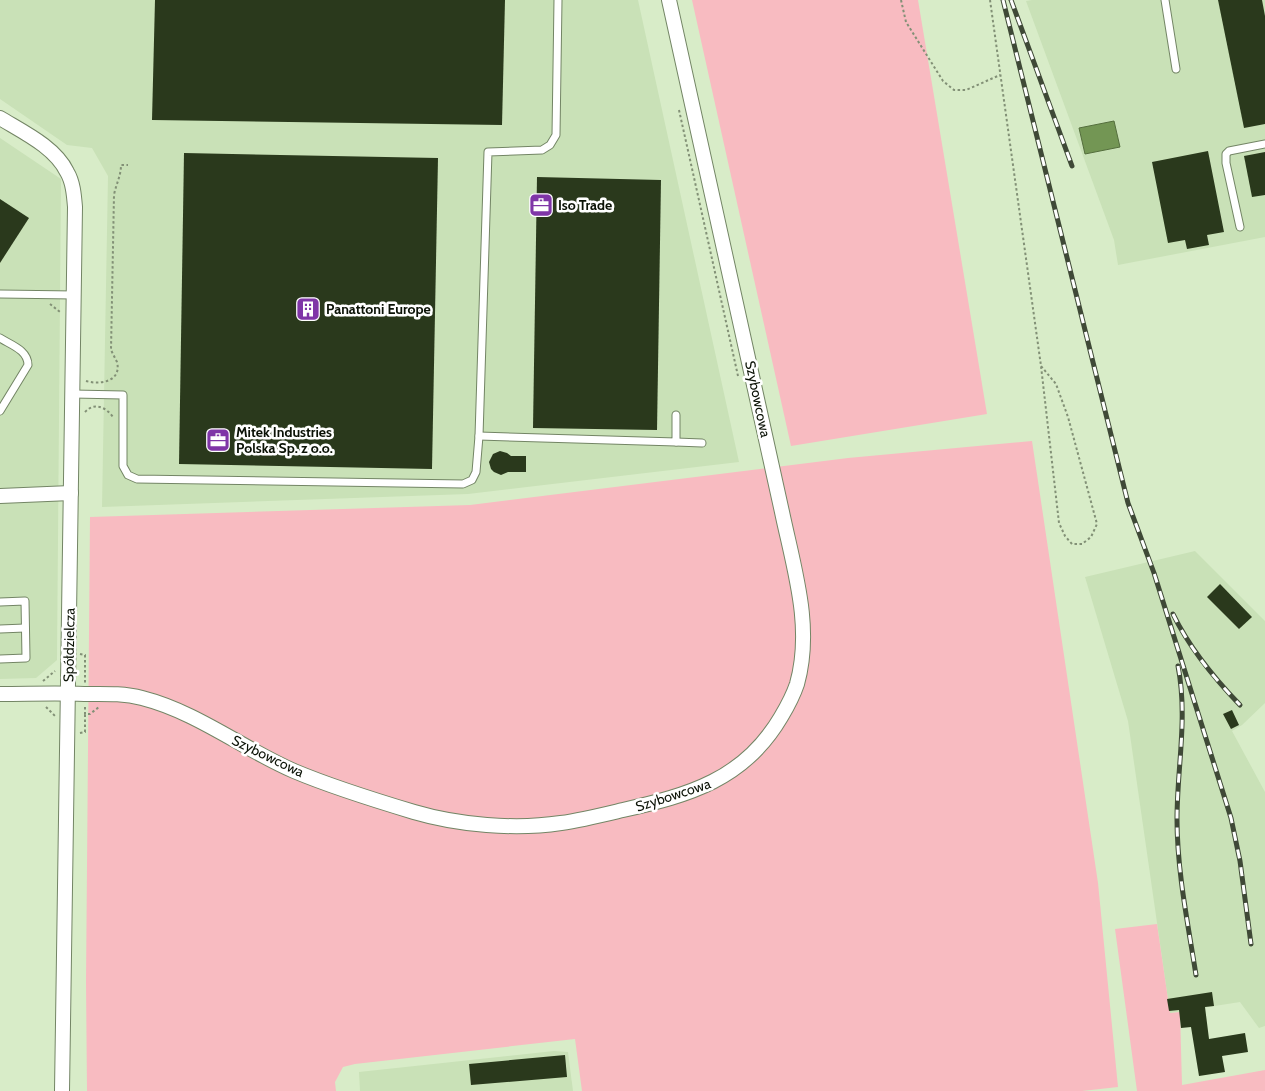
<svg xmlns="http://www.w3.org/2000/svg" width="1265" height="1091" font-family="Cabin,sans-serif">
	<rect width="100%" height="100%" fill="#d8ecc8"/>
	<g fill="#c9e1b7">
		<polygon points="0,0 638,0 739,462 468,494 102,507 108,176 92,148 67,145 0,99"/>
		<polygon points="1032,0 1265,0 1265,237 1118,265 1114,240 1026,1"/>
		<polygon points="0,138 61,179 57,660 36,678 0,679"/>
		<polygon points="1195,551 1265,621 1265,703 1242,725 1232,731 1265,792 1265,1026 1259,1028 1240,1002 1170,1013 1128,721 1085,577"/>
		<polygon points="554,1051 568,1052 573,1091 360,1091 359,1072"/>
	</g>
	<g fill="#f8bbc1">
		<polygon points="692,0 918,0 987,414 791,446"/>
		<polygon points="1032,441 1098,883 1118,1087 1082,1091 582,1091 575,1039 355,1064 343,1067 335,1082 336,1091 87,1091 86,982 90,517 470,505 848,458"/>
		<polygon points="1157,924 1170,1013 1180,1012 1182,1085 1265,1070 1265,1091 1137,1091 1115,929"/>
	</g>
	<polygon fill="#739654" stroke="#546e3d" points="1114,121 1120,147 1085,154 1079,128"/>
	<g fill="#2a391c">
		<polygon points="155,0 505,0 502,125 152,120"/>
		<polygon points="1218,0 1262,0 1265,16 1265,124 1244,128"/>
		<polygon points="1208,151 1224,232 1207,235 1209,245 1187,249 1185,240 1168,243 1152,162"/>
		<polygon points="1265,152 1265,195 1252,197 1244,156"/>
		<polygon points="184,153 438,158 432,469 179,464"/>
		<polygon points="537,177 661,180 657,430 533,428"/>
		<polygon points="0,199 29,218 0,263"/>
		<polygon points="500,451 507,453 511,456 526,456 526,472 508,472 501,475 494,472 491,469 489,462 493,454"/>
		<polygon points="1220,584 1252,617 1239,629 1207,597"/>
		<polygon points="1232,710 1239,725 1231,729 1223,714"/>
		<polygon points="1212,992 1214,1006 1205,1007 1209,1039 1245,1033 1248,1052 1222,1056 1225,1072 1199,1076 1191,1027 1181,1028 1179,1010 1169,1011 1167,999"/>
		<polygon points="565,1055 567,1077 471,1085 469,1064"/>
	</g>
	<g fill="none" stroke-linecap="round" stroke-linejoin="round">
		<g stroke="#738565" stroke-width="9">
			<g id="lane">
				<polyline points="1165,0 1176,69"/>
				<polyline points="1240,227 1226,163 1226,154 1229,151 1265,144"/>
				<polyline points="0,294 74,295"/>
				<path d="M 0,338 C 11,345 28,350 28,365 L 0,411"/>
				<polyline points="73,394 123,395 123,466 128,475 137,479 463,484 472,480 476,472 479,436 488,152 542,150 550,145 556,135 558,0"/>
				<polyline points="479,436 676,442 676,415"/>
				<polyline points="676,442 702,443"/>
				<polyline points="0,602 25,601 26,658 0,659"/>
				<polyline points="0,629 25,628"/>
			</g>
		</g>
		<g stroke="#738565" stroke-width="16">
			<g id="street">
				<path d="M 0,118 C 23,132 55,147 67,172 C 73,182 74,195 75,207 L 62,1091"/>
				<polyline points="0,496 71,493"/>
				<path d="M 0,694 C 28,694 56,693 84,694 C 104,694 123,693 142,698 C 197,712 243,749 294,771 C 332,787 374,800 414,812 C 458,825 515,830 561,823 C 582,820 602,815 623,810 C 689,795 744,780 781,717 C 787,707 793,696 797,684 C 813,627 794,569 782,512 L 669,0"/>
			</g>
		</g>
		<g stroke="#829076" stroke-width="2" stroke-dasharray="2.5 2.5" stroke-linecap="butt">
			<polyline points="901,0 906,22 943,81 954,90 966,90 1000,75"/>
			<polyline points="990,0 1041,366 1059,523 1065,536 1072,544 1082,544 1091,537 1097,524 1068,417 1056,384 1041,366"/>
			<polyline points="679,110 738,376"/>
			<polyline points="50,304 60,312"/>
			<path d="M 86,381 C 99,385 122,382 117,362 C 115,358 113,354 111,350 L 114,195 C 116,184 121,176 121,165 L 128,165"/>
			<path d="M 85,412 C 94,402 106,407 113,417"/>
			<polyline points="80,654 85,655 85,683"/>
			<polyline points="43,681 55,671"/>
			<polyline points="46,707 55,716"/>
			<polyline points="85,707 85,714 90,714 99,707"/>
			<polyline points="80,733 85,732 85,714"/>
		</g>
		<use href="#lane" stroke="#fff" stroke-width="7"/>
		<use href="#street" stroke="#fff" stroke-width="14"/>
		<g stroke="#3f4937" stroke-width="5">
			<g id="rail">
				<polyline points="1003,0 1128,503 1154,573 1231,818 1240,861 1251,944"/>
				<polyline points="1011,0 1072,166"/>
				<path d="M 1173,614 C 1190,649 1213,677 1240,705"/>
				<path d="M 1178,666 C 1188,717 1177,768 1177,819 C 1177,871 1188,924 1196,975"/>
			</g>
		</g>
		<use href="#rail" stroke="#fff" stroke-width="3" stroke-dasharray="9" stroke-linecap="butt"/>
	</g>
	<defs>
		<g id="office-square" transform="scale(1.25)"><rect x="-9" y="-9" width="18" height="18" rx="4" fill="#7f35a7" stroke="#fff"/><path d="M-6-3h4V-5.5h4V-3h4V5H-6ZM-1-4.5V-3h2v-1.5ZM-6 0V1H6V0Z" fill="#fff"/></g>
		<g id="building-square" transform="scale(1.25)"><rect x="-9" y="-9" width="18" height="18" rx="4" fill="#7f35a7" stroke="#fff"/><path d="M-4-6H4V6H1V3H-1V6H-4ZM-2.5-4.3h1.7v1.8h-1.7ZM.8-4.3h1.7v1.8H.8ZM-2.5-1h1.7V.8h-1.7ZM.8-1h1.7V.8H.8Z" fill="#fff"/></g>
	</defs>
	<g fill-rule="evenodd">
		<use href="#office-square" x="541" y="205"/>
		<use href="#building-square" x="308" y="309"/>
		<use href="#office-square" x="218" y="440"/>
	</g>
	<g text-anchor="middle" stroke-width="5" stroke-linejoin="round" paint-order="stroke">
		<g font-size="14" font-weight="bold" fill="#0b1206" stroke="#fff" text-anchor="start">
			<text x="558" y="210">Iso Trade</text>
			<text x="326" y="314">Panattoni Europe</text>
			<text x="236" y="437">Mitek Industries<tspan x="236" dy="16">Polska Sp. z o.o.</tspan></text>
		</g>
		<g font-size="14" fill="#0b1206" stroke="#fff">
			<text transform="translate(758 399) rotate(78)" y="5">Szybowcowa</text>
			<text transform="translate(69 645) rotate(-89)" y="5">Spółdzielcza</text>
			<text transform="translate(268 756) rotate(26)" y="5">Szybowcowa</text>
			<text transform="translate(673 795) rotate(-18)" y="5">Szybowcowa</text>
		</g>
	</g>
</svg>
